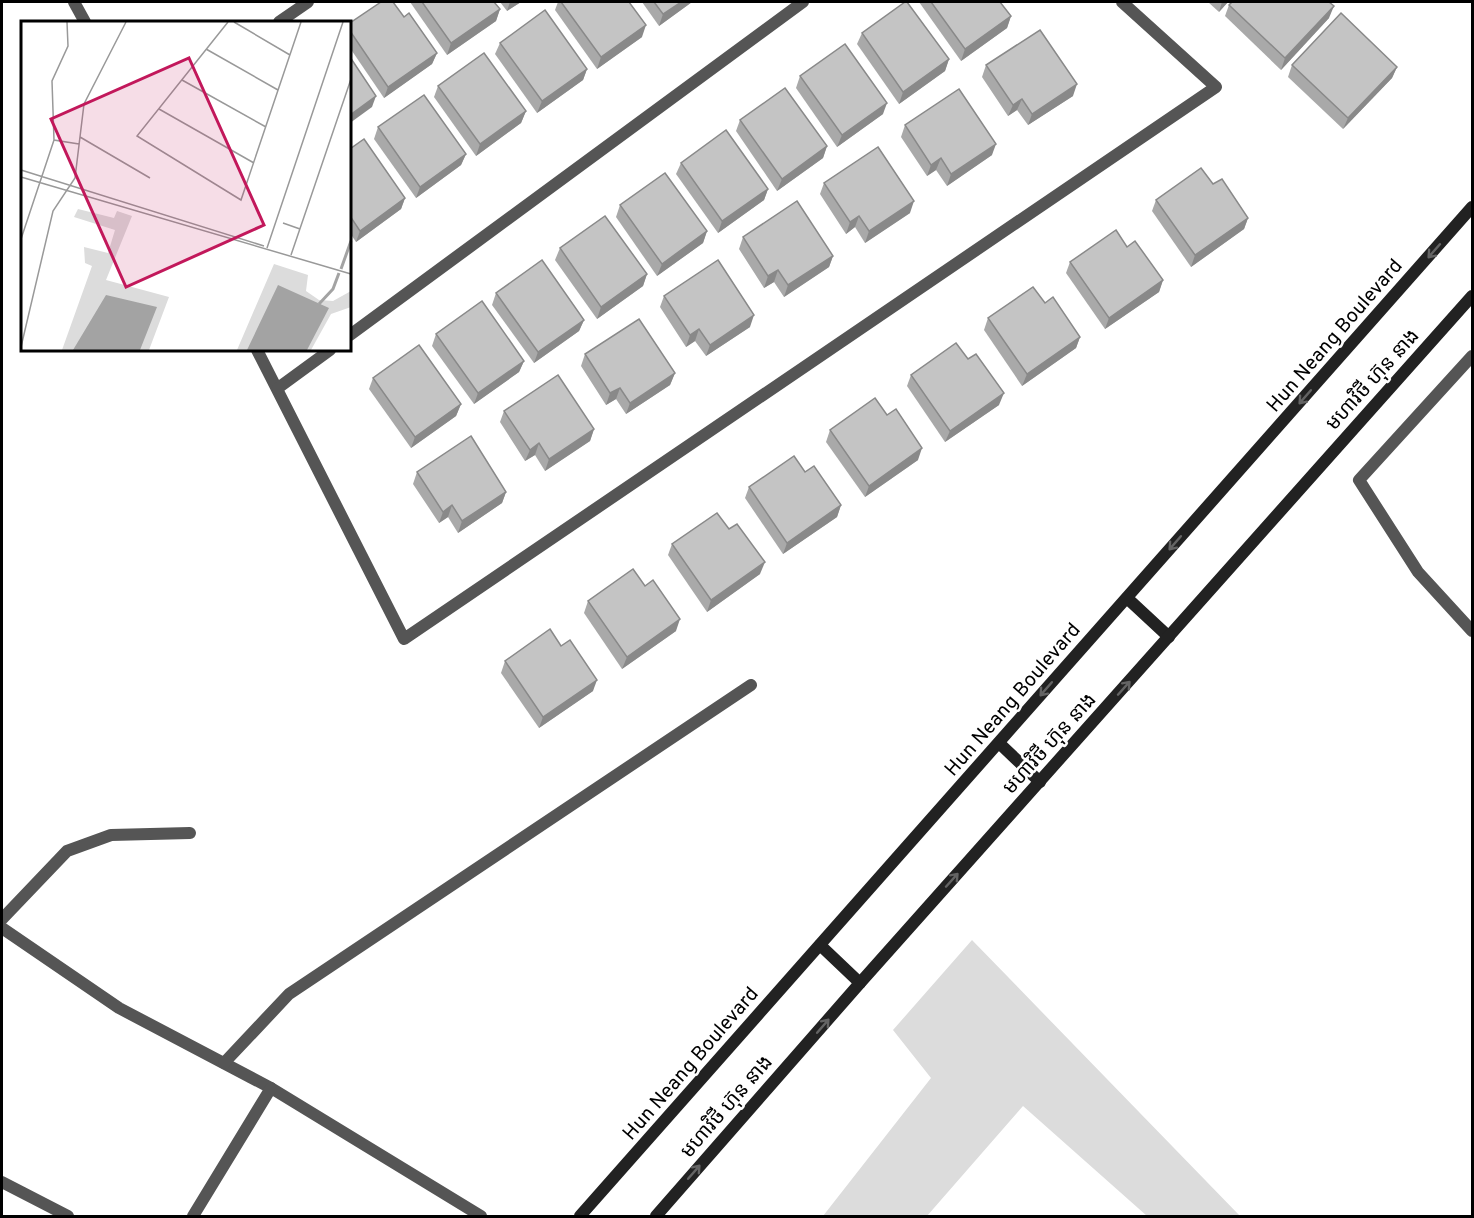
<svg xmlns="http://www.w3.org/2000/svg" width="1474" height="1218" font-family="Overpass,'Noto Sans Khmer',sans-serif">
	<rect width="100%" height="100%" fill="#fff"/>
	<polygon fill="#dcdcdc" points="972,940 1240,1216 1147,1216 1023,1106 927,1216 823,1216 931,1078 893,1030"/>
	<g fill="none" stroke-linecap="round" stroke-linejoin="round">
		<g stroke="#555" stroke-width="12">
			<polyline points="1472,356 1359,480 1418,572 1472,631"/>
			<polyline points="2,919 67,851 111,835 190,833"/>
		</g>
		<g stroke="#555" stroke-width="12">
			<polyline points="74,2 85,22"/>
			<polyline points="279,22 308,2"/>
			<polyline points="350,335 803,2"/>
			<polyline points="257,350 404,639 1216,87 1122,2"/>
			<polyline points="278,388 330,350"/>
			<polyline points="2,928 119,1008 271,1088 481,1216"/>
			<polyline points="224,1063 289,994 751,685"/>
			<polyline points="2,1182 68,1216"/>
			<polyline points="193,1216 271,1088"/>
		</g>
		<g stroke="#222" stroke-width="12">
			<polyline points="1127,598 1169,637"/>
			<polyline points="999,743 1040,782"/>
			<polyline points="820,945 860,983"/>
			<polyline points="580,1216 1472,207"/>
			<polyline points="656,1216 860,983 1472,296"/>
		</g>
	</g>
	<g fill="#a9a9a9">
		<polygon points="410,2 494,2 500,9 496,21 447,55"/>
		<polygon points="500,2 521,2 507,11"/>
		<polygon points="558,2 629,2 642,37 597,69 555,10"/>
		<polygon points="642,2 692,2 659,26"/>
		<polygon points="919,2 1000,2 1011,16 1007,28 961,61"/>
		<polygon points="1208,2 1228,2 1219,12"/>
		<polygon points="1229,5 1329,18 1281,70 1225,16"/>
		<polygon points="350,23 437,53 432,64 384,98 350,48"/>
		<polygon points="862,33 949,59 945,71 899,104 857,44"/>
		<polygon points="500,43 587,69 583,80 537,113 495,54"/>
		<polygon points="986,65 1073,96 1028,125 1017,110 1008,116 982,77"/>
		<polygon points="1292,65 1397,67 1392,78 1343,129 1288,77"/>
		<polygon points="800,76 883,114 837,147 796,88"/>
		<polygon points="438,86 526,111 521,123 476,156 434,97"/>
		<polygon points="740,120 827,146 823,158 777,191 736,131"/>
		<polygon points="905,125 992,155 947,186 936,170 927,176 901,137"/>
		<polygon points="378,127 466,154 461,165 416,198 374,139"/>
		<polygon points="350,149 405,198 401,209 356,242 350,233"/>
		<polygon points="681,163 768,189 764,200 718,233 676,174"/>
		<polygon points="824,183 910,213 865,243 855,227 846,234 820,194"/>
		<polygon points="1213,184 1248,218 1244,229 1191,267 1152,211 1156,200"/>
		<polygon points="620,205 707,231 703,243 657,276 616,217"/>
		<polygon points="743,237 833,256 829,267 784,297 774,282 764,288 739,249"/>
		<polygon points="1127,247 1163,280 1159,292 1105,329 1066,273 1070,262"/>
		<polygon points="560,248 647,274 643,286 597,319 555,260"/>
		<polygon points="496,293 584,320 579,331 534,363 492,305"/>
		<polygon points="664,296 750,327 706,356 695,341 686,347 660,307"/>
		<polygon points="1045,303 1080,337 1076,348 1022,386 984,330 988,318"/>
		<polygon points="436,334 524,361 519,372 474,404 432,346"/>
		<polygon points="585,354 675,373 670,385 626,414 616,399 606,405 581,366"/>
		<polygon points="911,375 999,405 945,442 907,386"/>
		<polygon points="373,378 461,404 456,416 411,448 369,389"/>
		<polygon points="504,411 594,429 590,441 545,471 535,455 525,461 500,422"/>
		<polygon points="887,415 918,460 865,497 826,442 830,430"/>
		<polygon points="417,472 506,492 502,503 458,533 448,517 439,523 413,484"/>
		<polygon points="805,472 841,505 837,517 783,554 745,498 749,487"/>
		<polygon points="672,544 760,574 707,612 668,555"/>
		<polygon points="588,601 676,631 622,669 584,613"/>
		<polygon points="505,661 593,691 539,728 501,673"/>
	</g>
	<g fill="#898989">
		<polygon points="510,2 521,2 507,11"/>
		<polygon points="681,2 692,2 659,26 663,14"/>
		<polygon points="1222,2 1228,2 1219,12"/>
		<polygon points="1334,6 1329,18 1281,70 1285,58"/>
		<polygon points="500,9 496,21 447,55 451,43"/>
		<polygon points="1011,16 1007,28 961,61 965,49"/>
		<polygon points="646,25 642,37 597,69 601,57"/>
		<polygon points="437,53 432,64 384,98 388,87"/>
		<polygon points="949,59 945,71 899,104 903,92"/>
		<polygon points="1397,67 1392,78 1343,129 1348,118"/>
		<polygon points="587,69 583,80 537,113 542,101"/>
		<polygon points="1077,84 1073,96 1028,125 1032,114"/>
		<polygon points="376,96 372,107 350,123 350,115"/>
		<polygon points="1022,99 1017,110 1008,116 1013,105"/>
		<polygon points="887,103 883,114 837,147 842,135"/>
		<polygon points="526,111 521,123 476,156 480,144"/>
		<polygon points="996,144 992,155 947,186 951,174"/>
		<polygon points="827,146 823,158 777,191 782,179"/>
		<polygon points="466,154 461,165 416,198 420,187"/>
		<polygon points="941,158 936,170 927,176 931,165"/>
		<polygon points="768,189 764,200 718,233 722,221"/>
		<polygon points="405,198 401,209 356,242 360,231"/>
		<polygon points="914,201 910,213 865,243 869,231"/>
		<polygon points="859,216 855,227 846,234 850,222"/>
		<polygon points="1248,218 1244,229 1191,267 1195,255"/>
		<polygon points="707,231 703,243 657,276 662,264"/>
		<polygon points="833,256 829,267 784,297 788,285"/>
		<polygon points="778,270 774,282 764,288 768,276"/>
		<polygon points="647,274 643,286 597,319 601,307"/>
		<polygon points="1163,280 1159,292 1105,329 1109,318"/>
		<polygon points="754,315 750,327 706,356 710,345"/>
		<polygon points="584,320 579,331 534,363 538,352"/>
		<polygon points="699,329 695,341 686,347 690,335"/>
		<polygon points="1080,337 1076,348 1022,386 1027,374"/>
		<polygon points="524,361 519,372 474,404 478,393"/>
		<polygon points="675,373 670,385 626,414 630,403"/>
		<polygon points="620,388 616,399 606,405 610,393"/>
		<polygon points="1004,393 999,405 945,442 950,431"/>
		<polygon points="461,404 456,416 411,448 415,437"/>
		<polygon points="594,429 590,441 545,471 549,459"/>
		<polygon points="539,443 535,455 525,461 530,450"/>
		<polygon points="922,448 918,460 865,497 869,486"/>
		<polygon points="506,492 502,503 458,533 462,521"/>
		<polygon points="452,505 448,517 439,523 443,512"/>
		<polygon points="841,505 837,517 783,554 787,543"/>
		<polygon points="765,562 760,574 707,612 711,600"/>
		<polygon points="680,619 676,631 622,669 627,657"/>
		<polygon points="597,680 593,691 539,728 543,717"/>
	</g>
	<g fill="#c4c4c4" stroke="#898989" stroke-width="1.5">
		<polygon points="381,2 393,2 404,17 409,13 437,53 388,87 350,31 350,23"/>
		<polygon points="422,2 494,2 500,9 451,43"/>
		<polygon points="561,2 629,2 646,25 601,57"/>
		<polygon points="654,2 681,2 663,14"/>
		<polygon points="905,2 907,2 949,59 903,92 862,33"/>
		<polygon points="931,2 1000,2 1011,16 965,49"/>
		<polygon points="1232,2 1329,2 1334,6 1285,58 1229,5"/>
		<polygon points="545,10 587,69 542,101 500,43"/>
		<polygon points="1341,13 1397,67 1348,118 1292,65"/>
		<polygon points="1040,30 1077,84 1032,114 1022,99 1013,105 986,65"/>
		<polygon points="845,44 887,103 842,135 800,76"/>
		<polygon points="484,53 526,111 480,144 438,86"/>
		<polygon points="350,57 376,96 350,115"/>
		<polygon points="785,88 827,146 782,179 740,120"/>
		<polygon points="959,89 996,144 951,174 941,158 931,165 905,125"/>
		<polygon points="424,95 466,154 420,187 378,127"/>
		<polygon points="726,130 768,189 722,221 681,163"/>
		<polygon points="364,139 405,198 360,231 350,216 350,149"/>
		<polygon points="878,147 914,201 869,231 859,216 850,222 824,183"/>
		<polygon points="1201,168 1213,184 1222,179 1248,218 1195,255 1156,200"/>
		<polygon points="665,173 707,231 662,264 620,205"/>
		<polygon points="797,201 833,256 788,285 778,270 768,276 743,237"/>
		<polygon points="605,216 647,274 601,307 560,248"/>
		<polygon points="1116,230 1127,247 1135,241 1163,280 1109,318 1070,262"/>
		<polygon points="542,260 584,320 538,352 496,293"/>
		<polygon points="718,260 754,315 710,345 699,329 690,335 664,296"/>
		<polygon points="1033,287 1045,303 1053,297 1080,337 1027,374 988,318"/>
		<polygon points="482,301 524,361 478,393 436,334"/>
		<polygon points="639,319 675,373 630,403 620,388 610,393 585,354"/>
		<polygon points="956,343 968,359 976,354 1004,393 950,431 911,375"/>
		<polygon points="419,345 461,404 415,437 373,378"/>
		<polygon points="558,375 594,429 549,459 539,443 530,450 504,411"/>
		<polygon points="875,398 887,415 896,409 922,448 869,486 830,430"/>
		<polygon points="471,436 506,492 462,521 452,505 443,512 417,472"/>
		<polygon points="794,456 805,472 814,466 841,505 787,543 749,487"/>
		<polygon points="717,513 729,529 737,524 765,562 711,600 672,544"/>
		<polygon points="633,569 645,586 653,580 680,619 627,657 588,601"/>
		<polygon points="550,629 561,646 570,640 597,680 543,717 505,661"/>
	</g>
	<defs><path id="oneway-shaft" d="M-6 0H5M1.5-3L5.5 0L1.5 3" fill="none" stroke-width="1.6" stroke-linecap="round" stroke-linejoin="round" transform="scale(1.5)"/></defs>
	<g stroke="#646464">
		<use href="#oneway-shaft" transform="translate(1434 251) rotate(131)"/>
		<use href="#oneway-shaft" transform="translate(1305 397) rotate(131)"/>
		<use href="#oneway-shaft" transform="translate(1175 543) rotate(131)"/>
		<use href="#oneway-shaft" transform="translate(1124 688) rotate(-48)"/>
		<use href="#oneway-shaft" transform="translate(1046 689) rotate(131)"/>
		<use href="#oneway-shaft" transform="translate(952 880) rotate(-48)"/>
		<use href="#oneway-shaft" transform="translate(823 1026) rotate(-49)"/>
		<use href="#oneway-shaft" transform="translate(694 1172) rotate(-49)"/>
	</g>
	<g text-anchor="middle" stroke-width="5" stroke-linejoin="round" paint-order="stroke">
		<g font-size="20" fill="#000" stroke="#fff">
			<text transform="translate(1334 335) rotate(-49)" y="7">Hun Neang Boulevard</text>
			<text transform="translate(1372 379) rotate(-48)" y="7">មហាវិថី ហ៊ុន នាង</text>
			<text transform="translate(1012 699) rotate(-49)" y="7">Hun Neang Boulevard</text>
			<text transform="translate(1049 743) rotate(-48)" y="7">មហាវិថី ហ៊ុន នាង</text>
			<text transform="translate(690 1063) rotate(-49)" y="7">Hun Neang Boulevard</text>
			<text transform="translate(726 1106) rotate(-49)" y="7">មហាវិថី ហ៊ុន នាង</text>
		</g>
	</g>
	<g transform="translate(21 21)">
		<rect width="330" height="330" fill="#fff"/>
		<path d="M 57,188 L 93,197 L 96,190 L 111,195 L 85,259 L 148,276 L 128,329 L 41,329 L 71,245 L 64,242 L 63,226 L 87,232 L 94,209 L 53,196 ZM 253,243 L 287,254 L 285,270 L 298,279 L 312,280 L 330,270 L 330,286 L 310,293 L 290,329 L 216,329 Z" fill="#dcdcdc"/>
		<path d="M 257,264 L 308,287 L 286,329 L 226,329 ZM 85,274 L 136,286 L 119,329 L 52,329 Z" fill="#a3a3a3"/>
		<path fill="none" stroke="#a3a3a3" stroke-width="3" d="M 320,248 L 330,220M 298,283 L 312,268 L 318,252"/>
		<path fill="none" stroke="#999" stroke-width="1.5" d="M 46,1 L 47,25 L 31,60 L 33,119 L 58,123M 207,1 L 116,115 L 220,179 L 280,1M 213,1 L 269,34M 185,28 L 257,69M 161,59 L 245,106M 138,88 L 233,142M 59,116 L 129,157M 0,149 L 243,225M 0,156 L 330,253M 262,202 L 279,208M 0,218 L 33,119M 246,227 L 322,1M 270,234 L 330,58M 0,326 L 32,190 L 54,157 L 63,83 L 105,1"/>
		<path fill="#c2185b" fill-opacity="0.15" stroke="#c2185b" stroke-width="3" d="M 168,37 L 243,204 L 105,266 L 30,98 Z"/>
		<rect width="330" height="330" fill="none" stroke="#000" stroke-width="3"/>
	</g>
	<rect width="1474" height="1218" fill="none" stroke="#000000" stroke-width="6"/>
</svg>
